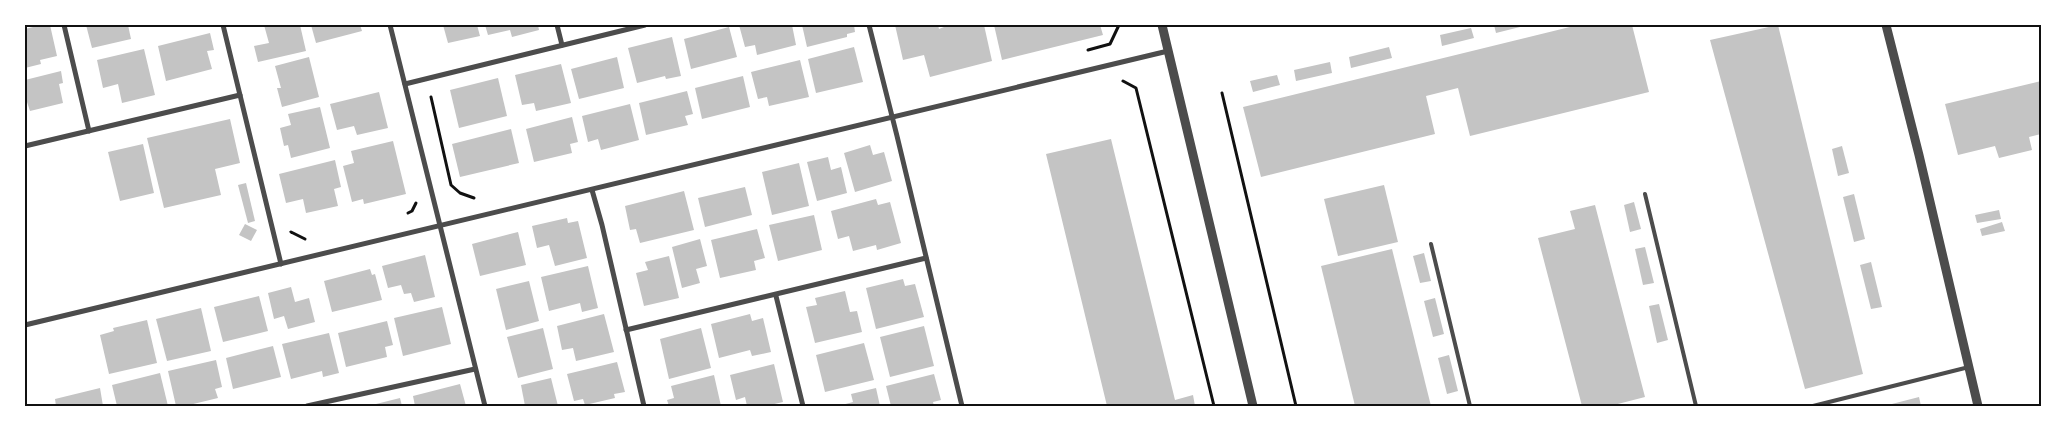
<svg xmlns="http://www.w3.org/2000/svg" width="2066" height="431" font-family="'IBM Plex Sans',sans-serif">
	<rect width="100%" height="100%" fill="#fff"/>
	<g fill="#c4c4c4">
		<polygon points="41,25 50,25 57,56 40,60 41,64 25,68 25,29"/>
		<polygon points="86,25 128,25 131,39 92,48"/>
		<polygon points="264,25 300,25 306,51 258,62 254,46 269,43"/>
		<polygon points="311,25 360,25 362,31 316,43"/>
		<polygon points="443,25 477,25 480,36 448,43"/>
		<polygon points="485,25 538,25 539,30 512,37 510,30 488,35"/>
		<polygon points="739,25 792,25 796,45 757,55 755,45 745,47"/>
		<polygon points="802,25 854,25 855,32 847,34 847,37 807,47"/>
		<polygon points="895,25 938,25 939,29 949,25 984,25 992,61 930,77 924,55 903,60"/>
		<polygon points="994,25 1100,25 1103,35 1002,60"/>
		<polygon points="1494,25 1524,25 1524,26 1496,33"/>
		<polygon points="1578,25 1632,25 1649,92 1470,136 1458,88 1426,96 1435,134 1261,177 1243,107"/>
		<polygon points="1778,25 1863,374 1805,389 1710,40"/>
		<polygon points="729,27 737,57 691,69 684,39"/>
		<polygon points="1471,28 1474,38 1442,46 1440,35"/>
		<polygon points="210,33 214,50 207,51 212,69 166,81 158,46"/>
		<polygon points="672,37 681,76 666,79 665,76 637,83 628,48"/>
		<polygon points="854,47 863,82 816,93 808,59"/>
		<polygon points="1389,47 1392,58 1351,68 1349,57"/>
		<polygon points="144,49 155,95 122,103 118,84 103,88 97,60"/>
		<polygon points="309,57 319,97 282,107 277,88 281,88 275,66"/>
		<polygon points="617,57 624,88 579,99 571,69"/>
		<polygon points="800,60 809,97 769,106 767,97 758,99 751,72"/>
		<polygon points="1330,62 1332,73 1296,81 1294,70"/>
		<polygon points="561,64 571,103 536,111 534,103 522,105 515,75"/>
		<polygon points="61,71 63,83 59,84 63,103 30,111 27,102 25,102 25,80"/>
		<polygon points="1277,75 1280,85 1253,92 1250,81"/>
		<polygon points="743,76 750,107 702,119 695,88"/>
		<polygon points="498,78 507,116 459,128 450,90"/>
		<polygon points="2041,81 2041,134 2029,137 2032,150 1999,158 1995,146 1958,155 1945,104"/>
		<polygon points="687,91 693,114 685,116 688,125 646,135 639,103"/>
		<polygon points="379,92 388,128 357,135 354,126 337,130 330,104"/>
		<polygon points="630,104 639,140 601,150 598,139 588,142 582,116"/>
		<polygon points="320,107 330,148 291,158 288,145 284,146 280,128 291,125 288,114"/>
		<polygon points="572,117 578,142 570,144 572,153 534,162 526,129"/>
		<polygon points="230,119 240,163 215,169 221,195 164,208 147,138"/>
		<polygon points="511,129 519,163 460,177 452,144"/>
		<polygon points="1111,139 1175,400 1193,395 1195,406 1107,406 1046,154"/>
		<polygon points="393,141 406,194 364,204 363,199 352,202 343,166 354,163 351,151"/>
		<polygon points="143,144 154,193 120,201 108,152"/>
		<polygon points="870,145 873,155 884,152 892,181 855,192 844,153"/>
		<polygon points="1842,146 1849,173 1838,176 1832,149"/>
		<polygon points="828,157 831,170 841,167 847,193 817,201 807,162"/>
		<polygon points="335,160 341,187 334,189 338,206 306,213 303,199 286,203 279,174"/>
		<polygon points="799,163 809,206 772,215 762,172"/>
		<polygon points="246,183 255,221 248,223 238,185"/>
		<polygon points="1384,185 1398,242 1338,256 1324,199"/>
		<polygon points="745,187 752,215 705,227 698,198"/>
		<polygon points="684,191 694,230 640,243 636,229 630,230 625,206"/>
		<polygon points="1854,194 1865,239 1854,242 1843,197"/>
		<polygon points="876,199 878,205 890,202 901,243 877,250 876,245 853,251 849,236 838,239 831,211"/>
		<polygon points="1634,202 1641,229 1630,232 1624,205"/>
		<polygon points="1595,205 1645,397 1610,406 1582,406 1538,238 1575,229 1570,211"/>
		<polygon points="1999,210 2001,219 1977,223 1975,215"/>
		<polygon points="814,215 822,250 778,261 769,225"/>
		<polygon points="567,218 568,223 578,221 587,258 555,266 549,245 537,248 532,226"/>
		<polygon points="2002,222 2005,231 1982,236 1980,229"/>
		<polygon points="245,224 257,230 251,241 239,235"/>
		<polygon points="757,229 765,258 754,261 756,270 720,278 711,240"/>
		<polygon points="518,232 526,265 480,276 472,244"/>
		<polygon points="700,239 707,266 696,269 700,283 682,288 672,247"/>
		<polygon points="1645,247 1654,283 1643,285 1635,249"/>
		<polygon points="1392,249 1431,406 1355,406 1321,266"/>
		<polygon points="1424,253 1431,281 1420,283 1413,256"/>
		<polygon points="425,255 435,297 414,302 411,293 404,294 401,285 388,288 382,266"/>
		<polygon points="669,256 679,298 644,306 636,273 648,270 645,262"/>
		<polygon points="1871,262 1882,307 1871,309 1860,265"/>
		<polygon points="588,266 598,308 582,312 580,303 549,311 541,277"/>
		<polygon points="370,269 372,275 375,274 382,300 332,312 324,281"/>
		<polygon points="903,279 905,286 915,284 924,317 876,329 866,288"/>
		<polygon points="529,281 539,321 506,330 496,289"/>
		<polygon points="291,287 295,302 309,298 315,322 288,329 284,316 274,319 268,293"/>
		<polygon points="845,291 850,312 857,311 862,332 815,343 806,307 817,305 815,298"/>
		<polygon points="259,296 268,331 223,342 214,307"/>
		<polygon points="1435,298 1444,334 1433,337 1424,301"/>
		<polygon points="1659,304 1668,340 1657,343 1649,306"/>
		<polygon points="442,307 451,344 403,356 394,318"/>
		<polygon points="201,308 211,351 167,361 156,319"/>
		<polygon points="604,314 614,352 576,361 573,348 562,350 557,326"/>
		<polygon points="750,314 752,321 763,318 771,352 752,356 750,350 719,358 711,324"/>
		<polygon points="147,320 157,363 109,374 100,335 114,331 113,328"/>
		<polygon points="387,321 393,345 385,347 387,357 346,367 338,333"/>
		<polygon points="924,326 934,366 890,377 880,337"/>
		<polygon points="543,328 553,369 518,378 507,337"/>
		<polygon points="701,328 711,368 669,379 660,339"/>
		<polygon points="329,333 339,373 323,377 322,371 291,379 282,344"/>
		<polygon points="864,343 874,380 825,392 816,355"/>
		<polygon points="273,346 281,377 233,389 226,358"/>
		<polygon points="1449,355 1458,391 1447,394 1438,358"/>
		<polygon points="216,360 222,387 215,389 218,398 185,406 176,406 168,371"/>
		<polygon points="617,362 625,392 614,394 615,398 585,405 583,399 574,401 567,374"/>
		<polygon points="774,364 783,402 766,406 747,406 745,397 736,400 730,375"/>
		<polygon points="160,373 168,406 117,406 112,385"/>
		<polygon points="934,374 941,400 933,402 934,406 891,406 886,386"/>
		<polygon points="714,375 721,406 669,406 667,400 674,398 671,386"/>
		<polygon points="551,378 558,406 525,406 521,385"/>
		<polygon points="460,384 466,406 415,406 413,396"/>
		<polygon points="100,388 103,406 56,406 55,399"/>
		<polygon points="876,388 880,406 838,406 853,402 851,394"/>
		<polygon points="1919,397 1921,406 1888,406 1888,405"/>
		<polygon points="400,398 402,406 372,406 372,405"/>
	</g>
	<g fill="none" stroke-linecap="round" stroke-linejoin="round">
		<g stroke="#111" stroke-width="3">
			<polyline points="1088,50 1110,44 1119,25"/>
			<polyline points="1123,81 1136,88 1214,406"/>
			<polyline points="1222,93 1296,406"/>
			<polyline points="431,97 451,185 460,193 474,198"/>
			<polyline points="408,213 412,211 416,203"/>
			<polyline points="291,232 305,239"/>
		</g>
		<g stroke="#4c4c4c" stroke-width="4">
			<polyline points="1645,194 1696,406"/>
			<polyline points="1431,244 1470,406"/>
			<polyline points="1813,406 1969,367"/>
		</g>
		<g stroke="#4c4c4c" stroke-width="5">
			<polyline points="64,25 89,131"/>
			<polyline points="223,25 281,264"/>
			<polyline points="390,25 485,406"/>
			<polyline points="557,25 562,45"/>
			<polyline points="869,25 897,136 962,406"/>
			<polyline points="405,84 645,25"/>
			<polyline points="25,146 240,95"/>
			<polyline points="592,190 602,225 644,406"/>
			<polyline points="776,296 803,406"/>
			<polyline points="25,325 1168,51"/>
			<polyline points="626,330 926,258"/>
			<polyline points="307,406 475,369"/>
		</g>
		<g stroke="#4c4c4c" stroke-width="9">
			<polyline points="1162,25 1253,406"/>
			<polyline points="1886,25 1919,155 1978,406"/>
		</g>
	</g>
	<rect width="2066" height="431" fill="none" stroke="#ffffff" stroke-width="52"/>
	<rect x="26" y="26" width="2014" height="379" fill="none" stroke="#111" stroke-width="2"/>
</svg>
